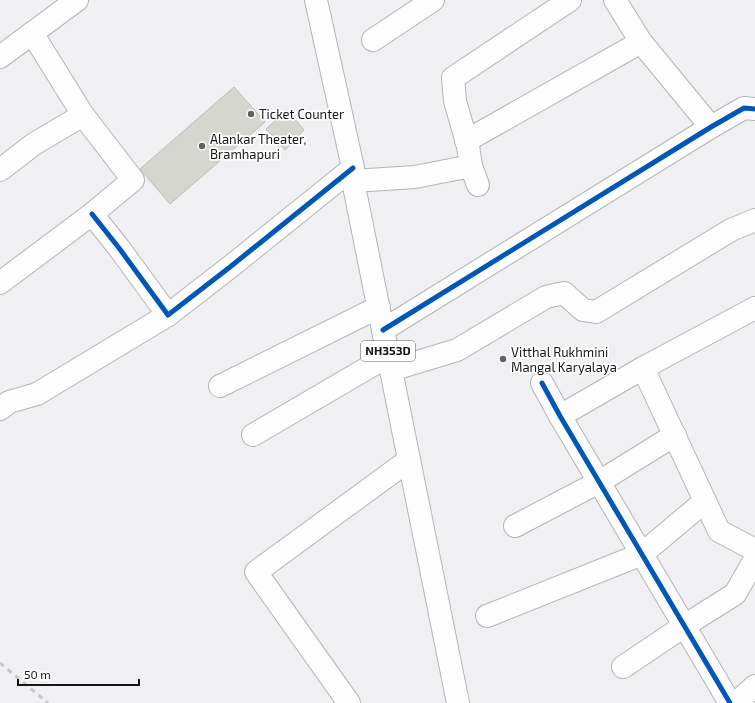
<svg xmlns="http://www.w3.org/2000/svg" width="755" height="703" font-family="'Exo 2',sans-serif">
	<rect width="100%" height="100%" fill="#f0f0f3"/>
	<g fill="#d4d6cf" stroke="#bdbdbe">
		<polygon points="234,87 265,122 170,204 140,169"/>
		<polygon points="287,110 304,130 285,150 266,129"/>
	</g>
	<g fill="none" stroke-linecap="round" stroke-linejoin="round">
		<g stroke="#b4b4b6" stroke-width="24">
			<g id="minor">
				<polyline points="615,0 641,42 711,127"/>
				<polyline points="373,40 433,0"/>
				<polyline points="0,57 77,0"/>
				<polyline points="466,141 641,42"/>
				<polyline points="471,166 478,185"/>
				<polyline points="0,170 34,144 83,115"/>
				<polyline points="353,181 415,177 471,166 468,146 455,101 453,78 570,0"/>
				<polyline points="92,214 119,248 168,315 230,267 353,168"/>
				<polyline points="0,283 92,214 133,180 83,115 32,33"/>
				<polyline points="383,330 711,127 744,108 755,109"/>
				<polyline points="643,368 719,531 755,550"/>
				<polyline points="391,370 457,350 546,297 564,293 583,310 596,312 731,230 755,220"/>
				<polyline points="542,383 560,416 730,703"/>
				<polyline points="220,386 379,307"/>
				<polyline points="0,409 9,402 37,394 168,315"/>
				<polyline points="560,416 643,368 755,308"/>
				<polyline points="253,435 388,356"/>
				<polyline points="515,526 599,482 675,435"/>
				<polyline points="487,616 642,554 705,501"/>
				<polyline points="623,667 684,626 735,594 755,559"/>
				<polyline points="349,703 256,572 409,460"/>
				<polyline points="736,703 755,686"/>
			</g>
		</g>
		<g stroke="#b4b4b6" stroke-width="24">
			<polyline id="highway" points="316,0 353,168 353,181 458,703"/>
		</g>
		<use href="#minor" stroke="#fdfdfd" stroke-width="22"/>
		<use href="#highway" stroke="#fdfdfd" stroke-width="22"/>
		<polyline stroke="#c7c7c8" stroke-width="3" stroke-dasharray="5 5" stroke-linecap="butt" points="0,663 48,703"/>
		<g stroke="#fff" stroke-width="8">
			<g id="cycleway">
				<polyline points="92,214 119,248 168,315 230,267 353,168"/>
				<polyline points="383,330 711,127 744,108 755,109"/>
				<polyline points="542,383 560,416 730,703"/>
			</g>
		</g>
		<use href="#cycleway" stroke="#0057b8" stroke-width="5"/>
	</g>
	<g fill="#626265" stroke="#fff" stroke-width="1.5">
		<circle cx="251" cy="114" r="4"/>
		<circle cx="202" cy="146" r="4"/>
		<circle cx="503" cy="359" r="4"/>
	</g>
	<g text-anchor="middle" stroke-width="3.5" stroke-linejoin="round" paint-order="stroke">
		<rect fill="#fff" stroke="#5c5c5d" stroke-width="1" x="361" y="341" width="54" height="20" rx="3"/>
		<g font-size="12" font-weight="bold" fill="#161618">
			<text x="388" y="355">NH353D</text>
		</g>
		<g font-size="13" fill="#161618" stroke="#fff" text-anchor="start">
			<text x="259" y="119">Ticket Counter</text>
			<text x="210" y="144">Alankar Theater,<tspan x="210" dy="15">Bramhapuri</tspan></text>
			<text x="511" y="357">Vitthal Rukhmini<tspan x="511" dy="15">Mangal Karyalaya</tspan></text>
		</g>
	</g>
	<path d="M18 679v6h121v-6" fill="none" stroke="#161618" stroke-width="2"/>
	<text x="24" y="679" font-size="12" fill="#161618" stroke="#ffffff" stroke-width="3" paint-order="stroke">50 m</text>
</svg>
